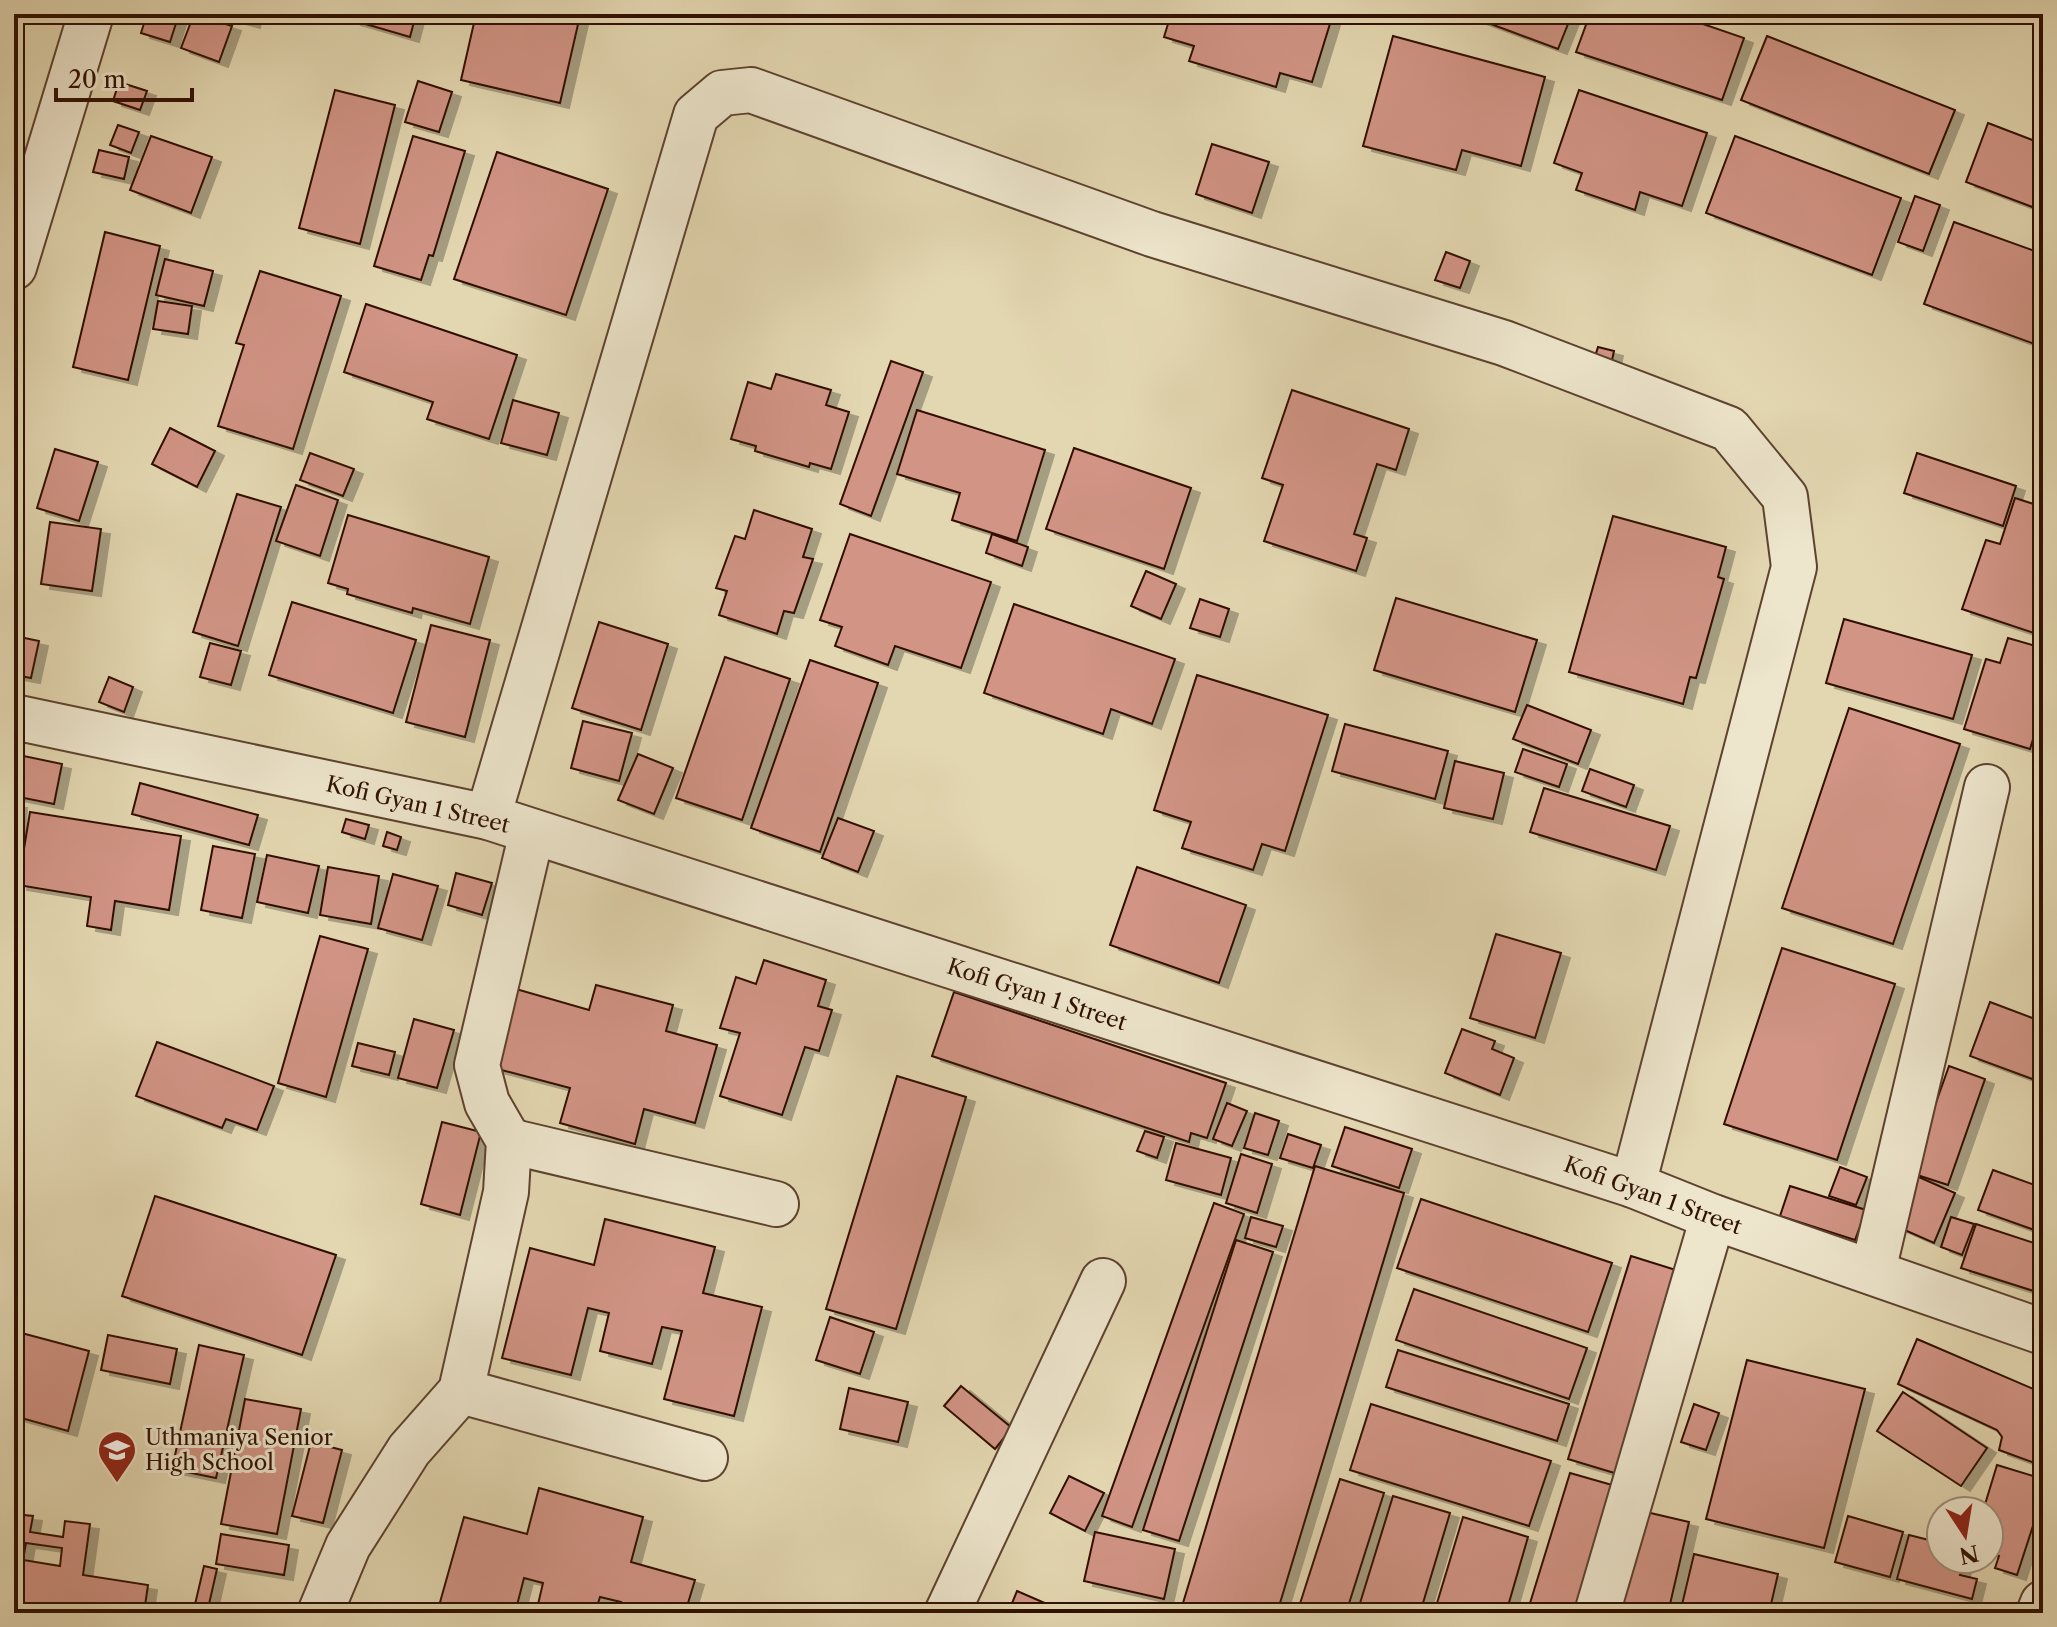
<svg xmlns="http://www.w3.org/2000/svg" width="2057" height="1627" font-family="'Libre Caslon Text',serif">
	<defs>
		<filter id="shadow"><feDropShadow dx="9" dy="5" stdDeviation="0" flood-color="#0004"/></filter>
	</defs>
	<rect width="100%" height="100%" fill="#e3d7b1"/>
	<filter id="stains"><feTurbulence type="fractalNoise" baseFrequency=".0025" numOctaves="4"/><feColorMatrix values="0 0 0 0 .2 0 0 0 0 .09 0 0 0 0 .02 0 0 0 .5 -.17"/></filter>
	<radialGradient id="worn" r=".72"><stop offset=".6" stop-color="#630" stop-opacity="0"/><stop offset="1" stop-color="#630" stop-opacity=".3"/></radialGradient>
	<g fill="#d19485" stroke="#301002" stroke-width="2" fill-rule="evenodd" filter="url(#shadow)">
		<polygon points="147,14 179,14 170,42 141,33"/>
		<polygon points="194,14 232,26 219,62 181,48"/>
		<polygon points="219,14 253,14 251,23"/>
		<polygon points="354,14 416,14 410,37 352,20"/>
		<polygon points="476,14 552,14 579,20 560,103 461,80"/>
		<polygon points="1171,14 1333,14 1312,82 1280,73 1276,87 1189,61 1194,46 1164,37"/>
		<polygon points="1464,14 1572,14 1558,49"/>
		<polygon points="1590,14 1674,14 1744,38 1722,100 1576,52"/>
		<polygon points="1393,36 1545,77 1521,166 1462,150 1456,170 1363,146"/>
		<polygon points="1767,36 1955,110 1929,174 1741,100"/>
		<polygon points="418,81 452,92 439,132 405,122"/>
		<polygon points="119,82 147,91 140,110 113,101"/>
		<polygon points="335,90 395,105 360,244 299,228"/>
		<polygon points="1579,90 1707,133 1682,206 1640,192 1635,210 1576,190 1582,173 1554,163"/>
		<polygon points="1988,123 2043,144 2043,211 1966,182"/>
		<polygon points="118,125 139,132 131,153 110,145"/>
		<polygon points="151,136 212,157 191,213 130,190"/>
		<polygon points="413,136 465,151 433,256 429,255 421,280 374,266"/>
		<polygon points="1735,136 1901,198 1872,275 1706,213"/>
		<polygon points="1212,144 1269,162 1252,213 1196,194"/>
		<polygon points="99,150 129,157 124,179 93,172"/>
		<polygon points="497,152 608,189 566,315 454,279"/>
		<polygon points="1915,196 1940,205 1923,251 1898,242"/>
		<polygon points="1954,222 2043,254 2043,347 1924,304"/>
		<polygon points="105,232 160,246 128,380 73,367"/>
		<polygon points="1446,252 1470,261 1460,288 1435,280"/>
		<polygon points="165,259 213,271 204,306 156,295"/>
		<polygon points="260,271 341,296 293,449 218,426 244,345 236,343"/>
		<polygon points="158,301 192,306 188,334 153,329"/>
		<polygon points="366,304 517,355 489,439 427,419 433,402 344,372"/>
		<polygon points="1598,347 1614,351 1611,365 1594,360"/>
		<polygon points="891,361 923,372 871,516 840,504"/>
		<polygon points="776,374 831,390 826,405 849,412 831,469 810,463 809,467 755,451 756,446 731,439 748,382 771,389"/>
		<polygon points="1292,390 1409,429 1396,470 1377,464 1354,534 1367,538 1356,571 1264,541 1283,485 1262,478"/>
		<polygon points="513,400 559,413 547,455 501,443"/>
		<polygon points="917,410 1045,450 1017,541 952,520 960,493 897,474"/>
		<polygon points="170,428 215,451 197,487 152,464"/>
		<polygon points="1074,448 1191,488 1164,569 1046,529"/>
		<polygon points="55,449 98,462 79,521 37,508"/>
		<polygon points="310,453 354,469 343,496 300,480"/>
		<polygon points="1917,453 2016,486 2003,526 1904,493"/>
		<polygon points="296,485 338,500 320,556 276,541"/>
		<polygon points="237,494 281,507 238,646 193,632"/>
		<polygon points="2015,498 2043,507 2043,636 1962,609 1986,540 2000,544"/>
		<polygon points="754,510 812,529 803,557 813,559 794,613 784,611 777,634 719,615 727,591 716,588 735,536 745,539"/>
		<polygon points="348,515 489,557 470,624 413,608 412,613 347,594 348,589 328,583"/>
		<polygon points="1613,516 1726,547 1718,577 1724,579 1696,678 1690,677 1683,704 1569,672"/>
		<polygon points="50,522 101,529 92,591 41,584"/>
		<polygon points="850,534 991,582 961,668 895,646 888,665 835,646 842,627 820,620"/>
		<polygon points="992,534 1028,547 1022,566 986,553"/>
		<polygon points="1146,571 1176,584 1161,619 1131,606"/>
		<polygon points="1396,598 1537,640 1515,712 1374,670"/>
		<polygon points="1200,599 1229,609 1220,637 1190,628"/>
		<polygon points="292,602 416,640 393,713 269,675"/>
		<polygon points="1014,604 1175,659 1152,724 1111,709 1103,734 984,693"/>
		<polygon points="1844,619 1972,655 1953,719 1826,683"/>
		<polygon points="599,622 668,644 641,730 572,708"/>
		<polygon points="431,625 490,640 465,737 406,722"/>
		<polygon points="15,636 39,641 31,678 14,675"/>
		<polygon points="2008,638 2043,648 2043,707 2030,749 1964,729 1986,659 2000,663"/>
		<polygon points="210,643 241,651 231,685 200,677"/>
		<polygon points="725,657 790,679 742,820 676,798"/>
		<polygon points="810,660 878,683 820,852 751,828"/>
		<polygon points="1197,675 1328,715 1285,851 1262,844 1253,870 1182,848 1191,822 1154,810"/>
		<polygon points="109,677 133,687 124,712 99,702"/>
		<polygon points="1527,705 1591,730 1578,764 1513,739"/>
		<polygon points="1849,708 1960,744 1893,944 1782,908"/>
		<polygon points="583,721 632,733 619,781 571,768"/>
		<polygon points="1345,724 1448,751 1435,799 1332,771"/>
		<polygon points="1523,749 1567,764 1559,787 1515,772"/>
		<polygon points="14,754 62,764 54,804 14,796"/>
		<polygon points="638,754 673,768 654,814 618,800"/>
		<polygon points="1455,761 1504,773 1493,819 1444,808"/>
		<polygon points="1590,769 1634,785 1626,807 1582,791"/>
		<polygon points="140,783 258,815 249,845 132,814"/>
		<polygon points="1544,788 1670,826 1656,870 1530,832"/>
		<polygon points="14,803 18,803 16,835 14,835"/>
		<polygon points="30,812 181,836 169,910 115,901 111,930 87,926 91,897 18,885"/>
		<polygon points="838,818 874,831 858,872 822,858"/>
		<polygon points="346,819 369,825 365,839 342,832"/>
		<polygon points="387,832 401,837 397,850 383,846"/>
		<polygon points="213,846 255,854 242,918 201,910"/>
		<polygon points="267,855 319,866 308,913 257,902"/>
		<polygon points="328,867 379,876 371,924 320,915"/>
		<polygon points="1137,867 1246,905 1219,983 1110,945"/>
		<polygon points="456,873 492,883 482,915 448,905"/>
		<polygon points="393,874 438,886 422,940 378,928"/>
		<polygon points="1496,934 1561,953 1535,1038 1470,1018"/>
		<polygon points="320,936 368,949 326,1097 278,1083"/>
		<polygon points="1782,948 1895,984 1837,1160 1724,1124"/>
		<polygon points="764,960 826,980 818,1006 832,1010 819,1051 805,1047 782,1115 720,1096 740,1033 720,1028 736,977 756,984"/>
		<polygon points="596,985 673,1005 666,1031 717,1045 695,1123 644,1109 635,1144 560,1123 570,1088 494,1068 516,989 589,1010"/>
		<polygon points="954,992 1226,1083 1207,1138 1191,1133 1189,1142 932,1056"/>
		<polygon points="1990,1002 2043,1022 2043,1083 1970,1056"/>
		<polygon points="414,1019 454,1030 437,1088 398,1078"/>
		<polygon points="1462,1029 1495,1041 1492,1049 1514,1058 1500,1095 1445,1073"/>
		<polygon points="157,1042 274,1086 257,1130 226,1119 222,1128 136,1096"/>
		<polygon points="358,1043 395,1052 389,1075 352,1066"/>
		<polygon points="1949,1066 1985,1079 1948,1185 1911,1173"/>
		<polygon points="897,1076 966,1097 896,1329 826,1309"/>
		<polygon points="1227,1103 1247,1111 1232,1146 1213,1139"/>
		<polygon points="1255,1113 1279,1121 1268,1155 1244,1148"/>
		<polygon points="442,1122 481,1132 460,1215 421,1204"/>
		<polygon points="1345,1127 1412,1149 1399,1188 1332,1166"/>
		<polygon points="1145,1131 1164,1137 1157,1158 1137,1151"/>
		<polygon points="1288,1134 1321,1145 1313,1168 1280,1158"/>
		<polygon points="1176,1143 1231,1158 1221,1195 1166,1180"/>
		<polygon points="1241,1154 1272,1164 1257,1213 1226,1203"/>
		<polygon points="1315,1166 1404,1193 1277,1613 1180,1613"/>
		<polygon points="1840,1167 1867,1177 1856,1205 1829,1196"/>
		<polygon points="1993,1170 2043,1188 2043,1233 1978,1210"/>
		<polygon points="1912,1174 1955,1193 1934,1243 1891,1224"/>
		<polygon points="1790,1186 1866,1210 1855,1240 1780,1216"/>
		<polygon points="155,1196 336,1255 302,1355 122,1296"/>
		<polygon points="1421,1199 1612,1263 1588,1332 1397,1268"/>
		<polygon points="1214,1203 1244,1214 1132,1527 1102,1516"/>
		<polygon points="1251,1217 1283,1226 1276,1247 1245,1238"/>
		<polygon points="1951,1217 1974,1224 1962,1255 1941,1247"/>
		<polygon points="605,1219 715,1247 703,1293 762,1307 734,1416 664,1399 682,1331 662,1327 652,1364 600,1351 609,1313 588,1308 571,1375 502,1358 530,1248 594,1265"/>
		<polygon points="1976,1224 2043,1246 2043,1294 1961,1268"/>
		<polygon points="1236,1240 1273,1252 1179,1541 1143,1530"/>
		<polygon points="1631,1256 1695,1276 1631,1478 1568,1459"/>
		<polygon points="1414,1289 1587,1348 1569,1399 1396,1340"/>
		<polygon points="830,1317 874,1332 860,1374 816,1360"/>
		<polygon points="14,1331 89,1351 68,1431 14,1416"/>
		<polygon points="108,1335 177,1349 170,1384 101,1370"/>
		<polygon points="1917,1339 2038,1391 2043,1397 2043,1466 1999,1450 2002,1437 1997,1430 1898,1384"/>
		<polygon points="199,1345 244,1355 216,1478 172,1469"/>
		<polygon points="1398,1350 1569,1404 1557,1441 1386,1387"/>
		<polygon points="1747,1360 1865,1389 1824,1548 1706,1519"/>
		<polygon points="961,1386 1012,1428 995,1449 944,1406"/>
		<polygon points="849,1388 908,1402 898,1442 840,1429"/>
		<polygon points="1903,1392 1987,1448 1961,1486 1877,1431"/>
		<polygon points="245,1399 301,1409 277,1534 221,1524"/>
		<polygon points="1371,1404 1551,1461 1529,1526 1350,1470"/>
		<polygon points="1694,1404 1719,1413 1706,1450 1681,1442"/>
		<polygon points="311,1442 342,1450 323,1523 292,1516"/>
		<polygon points="1997,1465 2043,1479 2043,1495 2017,1575 1995,1568 1999,1556 1989,1553 1989,1511 1983,1511"/>
		<polygon points="1570,1473 1633,1491 1596,1613 1527,1613"/>
		<polygon points="1069,1476 1104,1493 1085,1531 1050,1513"/>
		<polygon points="1340,1479 1384,1493 1346,1613 1297,1613"/>
		<polygon points="539,1488 643,1517 631,1562 695,1580 685,1613 618,1613 621,1602 600,1597 595,1613 536,1613 543,1583 524,1578 515,1613 437,1613 464,1517 527,1534"/>
		<polygon points="1393,1496 1450,1513 1420,1613 1357,1613"/>
		<polygon points="1642,1511 1689,1522 1668,1613 1618,1613"/>
		<path d="M 14,1514 L 33,1516 L 30,1532 L 63,1537 L 65,1521 L 90,1524 L 83,1575 L 148,1585 L 144,1613 L 14,1613 ZM 26,1543 L 62,1548 L 60,1566 L 23,1560 Z"/>
		<polygon points="1848,1516 1903,1532 1890,1577 1835,1562"/>
		<polygon points="1463,1517 1528,1537 1506,1613 1434,1613"/>
		<polygon points="1095,1532 1175,1549 1164,1599 1084,1581"/>
		<polygon points="221,1534 289,1545 284,1575 216,1564"/>
		<polygon points="1909,1535 1941,1543 1941,1559 1965,1559 1960,1575 1977,1579 1972,1599 1897,1579"/>
		<polygon points="1694,1554 1778,1574 1769,1613 1680,1613"/>
		<polygon points="204,1566 217,1569 207,1613 193,1613"/>
		<polygon points="1017,1591 1054,1607 1051,1613 1008,1613"/>
	</g>
	<g fill="none" stroke-linecap="round" stroke-linejoin="round">
		<g stroke="#5d422e" stroke-width="48">
			<g id="minor">
				<polyline points="14,267 91,14"/>
				<polyline points="14,717 488,817 1633,1185 1713,1217 2043,1332"/>
				<polyline points="488,817 696,115 722,93 751,90 1152,234 1504,343 1729,429 1785,497 1794,567 1633,1185"/>
				<polyline points="509,1141 776,1204"/>
				<polyline points="1873,1271 1987,787"/>
				<polyline points="461,1391 705,1458"/>
				<polyline points="320,1613 348,1546 409,1450 461,1391 506,1192 509,1141 487,1103 477,1065 532,832"/>
				<polyline points="947,1613 1103,1281"/>
				<polyline points="1597,1613 1713,1217"/>
				<polyline points="2039,1613 2043,1603"/>
			</g>
		</g>
		<use href="#minor" stroke="#ede5cc" stroke-width="44"/>
	</g>
	<defs>
		<g id="school-pin" transform="scale(2)"><path d="M0 17L-7.5 6A9.5 9.5 0 1 1 7.5 6Z" fill="#8f2418" stroke="#ede5cc"/><path d="M0-5L7-2L0 1L-7-2ZM-4 1L0 2.5L4 1V4Q0 6-4 4Z" fill="#fff"/></g>
	</defs>
	<g fill-rule="evenodd">
		<use href="#school-pin" x="117" y="1450"/>
	</g>
	<g text-anchor="middle" stroke-width="6" stroke-linejoin="round" paint-order="stroke">
		<g font-size="22" fill="#301002" stroke="#ede5cc">
			<text transform="translate(418 804) rotate(13)" y="8">Kofi Gyan 1 Street</text>
			<text transform="translate(1037 994) rotate(18)" y="8">Kofi Gyan 1 Street</text>
			<text transform="translate(1653 1195) rotate(20)" y="8">Kofi Gyan 1 Street</text>
		</g>
		<g font-size="22" fill="#301002" stroke="#ede5cc" text-anchor="start">
			<text x="145" y="1445">Uthmaniya Senior<tspan x="145" dy="25">High School</tspan></text>
		</g>
	</g>
	<rect width="2057" height="1627" fill="none" stroke="#e3d7b1" stroke-width="48"/>
	<rect x="16" y="16" width="2025" height="1595" fill="none" stroke="#301002" stroke-width="4"/>
	<rect x="24" y="24" width="2009" height="1579" fill="none" stroke="#301002" stroke-width="2"/>
	<g transform="translate(1965 1535) rotate(168)"><circle r="38" fill="#ede5cc" stroke="#a1907b" stroke-width="2"/>
	<path d="M0-6L14 30L0 20L-14 30Z" fill="#8f2418"/>
	<text y="-12" font-size="22" font-weight="bold" text-anchor="middle" fill="#301002">N</text>
	</g>
	<path d="M56 88v12h136v-12" fill="none" stroke="#301002" stroke-width="4"/>
	<text x="68" y="88" font-size="24" fill="#301002" stroke="#ede5cc" stroke-width="6" paint-order="stroke">20 m</text>
	<rect width="100%" height="100%" filter="url(#stains)"/>
	<rect width="100%" height="100%" fill="url(#worn)"/>
</svg>
